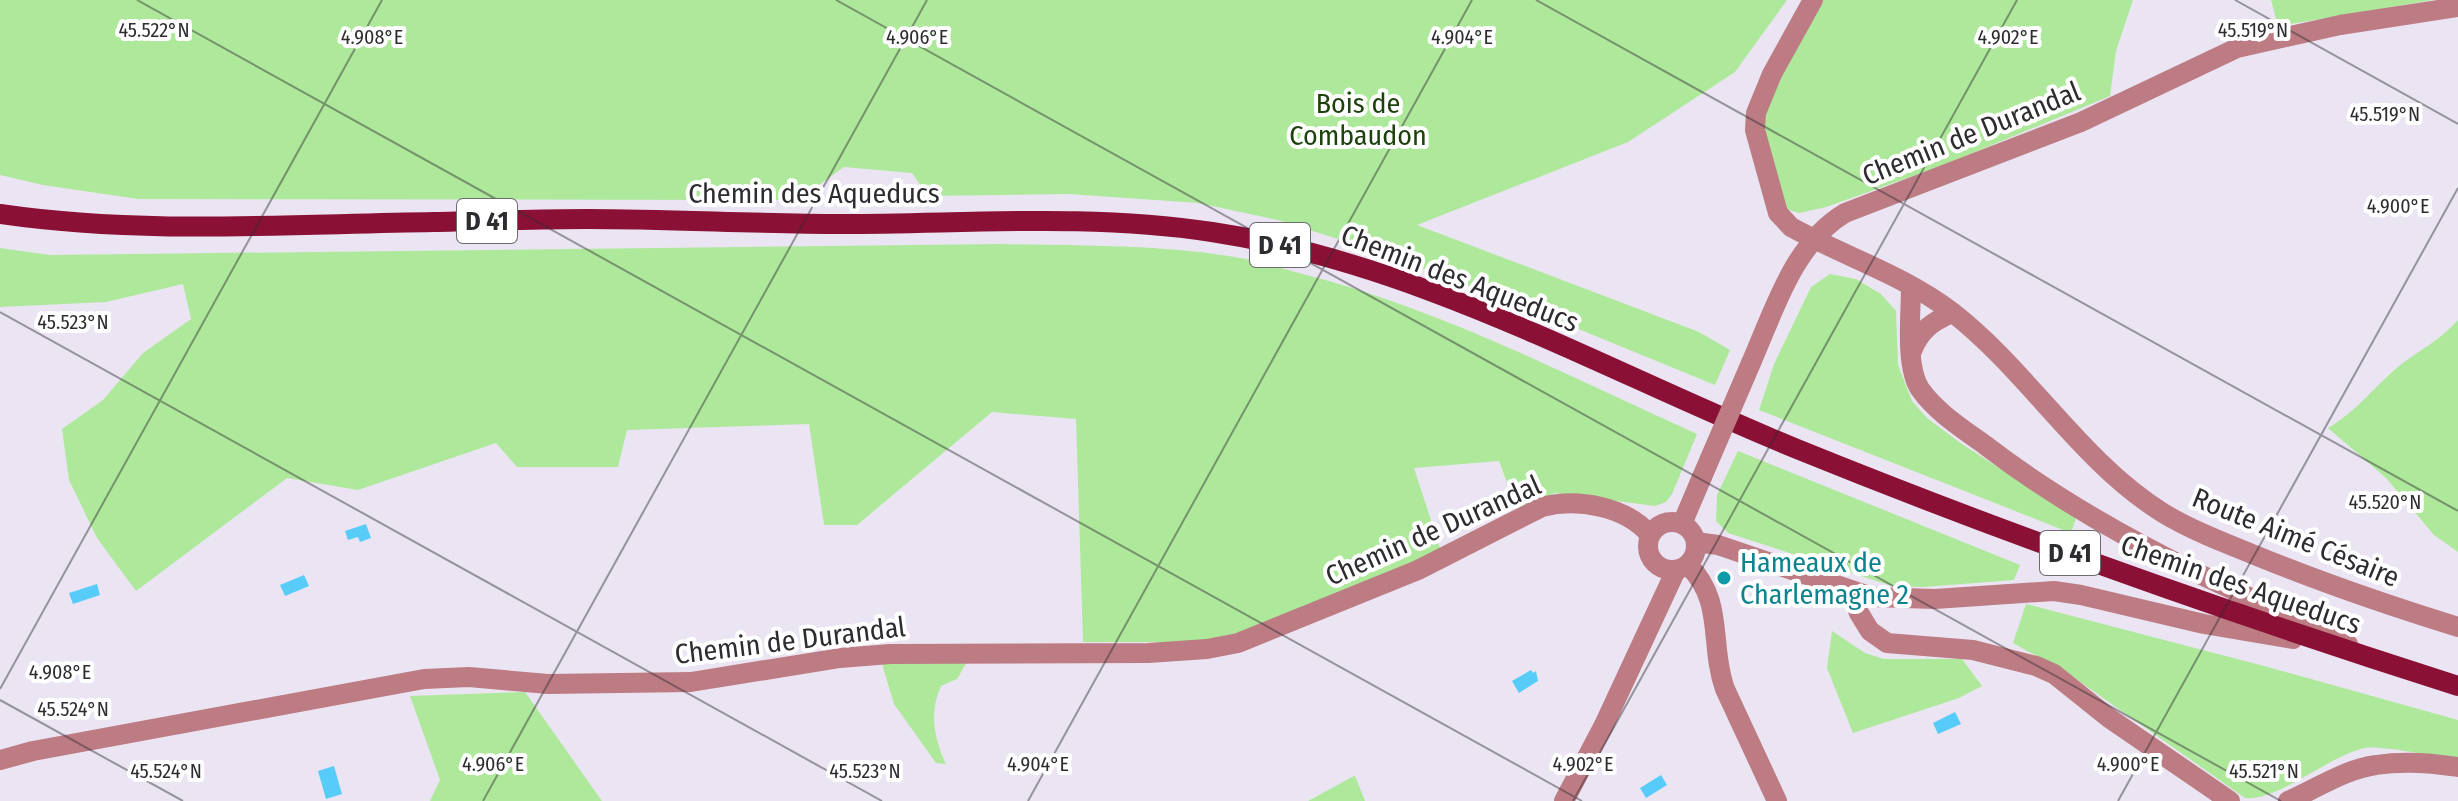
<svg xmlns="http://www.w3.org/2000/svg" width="2458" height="801" font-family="'Fira Sans Condensed',sans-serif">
	<rect width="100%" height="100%" fill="#ebe5f3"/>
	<g fill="#aee89b">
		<polygon points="0,0 1787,0 1735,72 1628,142 1417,225 1699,332 1730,350 1715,385 1559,321 1385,254 1278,220 1198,203 1069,194 928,196 912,173 844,167 798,200 138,199 43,185 0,175"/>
		<polygon points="1820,0 2133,0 2116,51 2110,96 1944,165 1826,207 1799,213 1789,210 1783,204 1762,119 1771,84"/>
		<polygon points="2271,0 2433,0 2278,26"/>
		<path d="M 999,244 C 1080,246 1161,244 1240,258 C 1260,261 1280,268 1299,273 C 1438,308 1567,375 1697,434 L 1672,494 L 1666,502 L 1655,506 L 1555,493 L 1517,509 L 1499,461 L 1414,468 L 1441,551 L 1245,631 L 1207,640 L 1178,642 L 1083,642 L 1076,419 L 992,412 L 857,525 L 824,525 L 809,424 L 627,430 L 618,467 L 517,467 L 496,443 L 358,490 L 287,478 L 136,591 L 97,538 L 69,480 L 62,429 L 103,400 L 143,353 L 191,319 L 183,284 L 106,302 L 0,307 L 0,248 L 50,255 Z"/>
		<polygon points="1830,274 1856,279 1881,294 1896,311 1898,365 1912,401 1927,418 1959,442 2076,518 2071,533 1759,410 1774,364 1811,287"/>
		<path d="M 2458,320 L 2458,552 L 2434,535 L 2386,478 L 2328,428 C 2357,411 2374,387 2399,366 C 2421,349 2438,342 2458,320 Z"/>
		<polygon points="1738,451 2020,565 2014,580 1924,587 1892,586 1728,533 1716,521 1717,495"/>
		<path d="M 2026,604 L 2264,666 L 2458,720 L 2458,760 C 2440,757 2379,745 2365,748 C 2328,756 2279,801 2245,798 L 2069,674 L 2013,643 Z"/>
		<polygon points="1832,631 1865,653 1884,659 1962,659 1982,686 1959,698 1853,733 1827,668"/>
		<path d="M 968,660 L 957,679 L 941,686 C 929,712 934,738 946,764 L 936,763 L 894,704 L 882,664 Z"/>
		<polygon points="525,692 602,801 430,801 440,780 410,696"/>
		<polygon points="1355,776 1365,801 1308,801 1354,776"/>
	</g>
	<g fill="#57ccf8">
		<polygon points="366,524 371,538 360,542 358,537 348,540 345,531"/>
		<polygon points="304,575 309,586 285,596 280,585"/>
		<polygon points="97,584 100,595 73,604 69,593"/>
		<polygon points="1531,670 1533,673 1536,671 1538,681 1519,693 1512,681"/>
		<polygon points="1955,712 1961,724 1938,734 1933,723"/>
		<polygon points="334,766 342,794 326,799 318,771"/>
		<polygon points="1661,775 1667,785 1646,798 1640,788"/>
	</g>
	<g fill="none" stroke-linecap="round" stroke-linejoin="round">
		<g stroke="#bd7c84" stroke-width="20">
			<path d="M 1813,0 L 1772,74 L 1756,113 L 1755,130 L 1778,213 L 1791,227 C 1843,256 1904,275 1952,312 C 2029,372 2080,461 2163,513 C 2193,531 2225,543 2257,556 C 2323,583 2390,606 2458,627"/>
			<path d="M 1911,287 C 1911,315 1905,366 1920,389 C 1936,412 1963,429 1985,445 C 2050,495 2120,535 2193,571 C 2245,596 2297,618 2348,644"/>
			<path d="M 1912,351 C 1920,330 1932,322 1952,313"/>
			<path d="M 1751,363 C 1774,311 1793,244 1845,213 L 2081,122 L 2237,48 L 2340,25 L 2458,7"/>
			<circle cx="1672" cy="546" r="24"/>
			<polyline points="1682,524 1702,477"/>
			<polyline points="1696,542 1718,545 1872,597 1935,599 2054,591 2081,595 2204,624 2293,639"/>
			<path d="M 1688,565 C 1725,601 1709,645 1725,689 L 1777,801"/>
			<polyline points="1850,590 1859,613 1870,631 1887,643 1973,650 2036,666 2054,674 2109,718 2230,801"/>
			<path d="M 0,760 L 33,751 L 424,679 L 469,677 L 548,684 L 691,682 L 840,658 L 890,654 L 1148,653 L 1207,649 L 1238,643 L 1418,570 L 1542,507 C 1577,498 1626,506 1650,535"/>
			<polyline points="1564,801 1604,725 1676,570"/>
			<path d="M 2288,801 C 2316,789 2345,769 2376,765 C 2401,761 2433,763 2458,767"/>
		</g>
		<path stroke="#8a1035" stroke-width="20" d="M 0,214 C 143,235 289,224 434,222 C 485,221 536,219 587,219 C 672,219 757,224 842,224 C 965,224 1089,213 1212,232 C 1419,263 1605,371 1797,449 C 2014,537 2235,615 2458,686"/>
		<polyline stroke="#bd7c84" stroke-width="20" points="1702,477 1751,363"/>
	</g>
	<path fill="none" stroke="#2e2c31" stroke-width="2" stroke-opacity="0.45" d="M 137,0 L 1582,801M 836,0 L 2281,801M 1536,0 L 2458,511M 2235,0 L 2458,124M 0,312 L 882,801M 0,689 L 382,0M 0,700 L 183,801M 483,801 L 927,0M 1028,801 L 1472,0M 1573,801 L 2017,0M 2118,801 L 2458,188"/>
	<circle fill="#0f9aa8" stroke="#fff" stroke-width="3" cx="1724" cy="578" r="8"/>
	<g text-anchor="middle" stroke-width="8" stroke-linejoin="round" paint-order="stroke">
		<g fill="#fff" stroke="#6d6b6f" stroke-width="2">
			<rect x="457" y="199" width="60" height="44" rx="6"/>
			<rect x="1250" y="223" width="60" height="44" rx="6"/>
			<rect x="2040" y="531" width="60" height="44" rx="6"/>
		</g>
		<g font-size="26" font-weight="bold" fill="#2e2c31">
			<text x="487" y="230">D 41</text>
			<text x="1280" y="254">D 41</text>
			<text x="2070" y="562">D 41</text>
		</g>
		<g font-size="28" fill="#1d420d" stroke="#fff">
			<text x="1358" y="113">Bois de<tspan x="1358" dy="32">Combaudon</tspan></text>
		</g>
		<g font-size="28" fill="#2e2c31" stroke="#fff">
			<text transform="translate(1971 133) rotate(-22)" y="10">Chemin de Durandal</text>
			<text x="814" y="203">Chemin des Aqueducs</text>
			<text transform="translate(1460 278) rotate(21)" y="10">Chemin des Aqueducs</text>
			<text transform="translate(1433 530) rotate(-24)" y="10">Chemin de Durandal</text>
			<text transform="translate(2296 537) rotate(22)" y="10">Route Aimé Césaire</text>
			<text transform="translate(2241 584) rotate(19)" y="10">Chemin des Aqueducs</text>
			<text transform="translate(790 640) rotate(-7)" y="10">Chemin de Durandal</text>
		</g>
		<g font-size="28" fill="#0d838f" stroke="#fff" text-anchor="start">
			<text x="1740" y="572">Hameaux de<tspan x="1740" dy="32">Charlemagne 2</tspan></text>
		</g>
	</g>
	<g font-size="20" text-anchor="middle" fill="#2e2c31" stroke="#fff" stroke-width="8" stroke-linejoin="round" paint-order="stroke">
		<text x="154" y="37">45.522°N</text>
		<text x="2253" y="37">45.519°N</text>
		<text x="372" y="44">4.908°E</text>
		<text x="917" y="44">4.906°E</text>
		<text x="1462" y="44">4.904°E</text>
		<text x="2008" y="44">4.902°E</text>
		<text x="2385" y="121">45.519°N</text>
		<text x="2398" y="213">4.900°E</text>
		<text x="73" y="329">45.523°N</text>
		<text x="2385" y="509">45.520°N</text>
		<text x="60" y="679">4.908°E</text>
		<text x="73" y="716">45.524°N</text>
		<text x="493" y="771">4.906°E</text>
		<text x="1038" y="771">4.904°E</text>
		<text x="1583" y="771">4.902°E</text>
		<text x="2128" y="771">4.900°E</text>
		<text x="166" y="778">45.524°N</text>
		<text x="865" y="778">45.523°N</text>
		<text x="2264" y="778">45.521°N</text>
	</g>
</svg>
